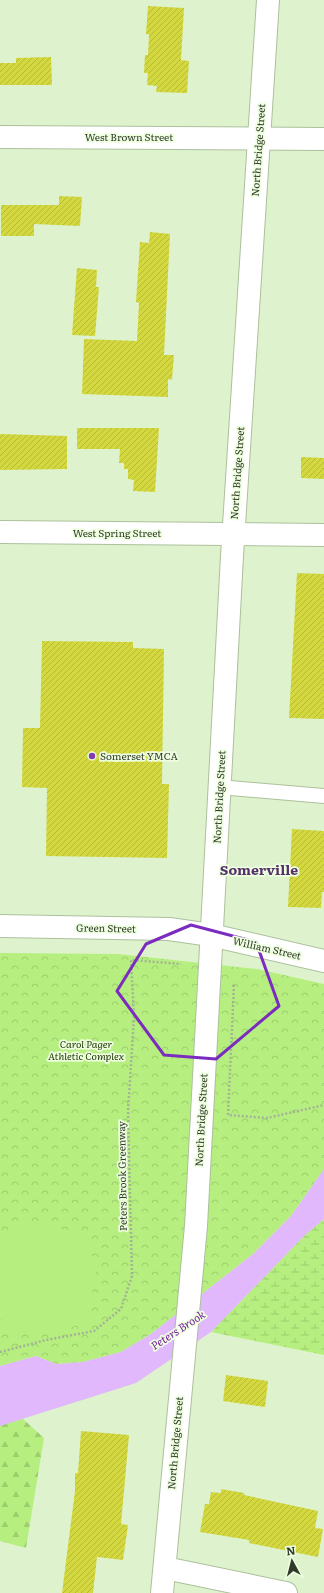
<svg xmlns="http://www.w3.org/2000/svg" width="324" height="1593" font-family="Literata,serif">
	<defs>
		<pattern id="forest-firs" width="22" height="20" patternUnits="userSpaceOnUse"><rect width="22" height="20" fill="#b6ef7f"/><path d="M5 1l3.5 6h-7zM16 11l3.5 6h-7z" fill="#9dce6e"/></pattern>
		<pattern id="wetland-marsh" width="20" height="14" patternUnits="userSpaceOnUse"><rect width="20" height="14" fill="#b6ef7f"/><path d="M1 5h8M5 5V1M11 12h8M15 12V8" fill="none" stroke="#9dce6e"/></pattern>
		<pattern id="park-crowns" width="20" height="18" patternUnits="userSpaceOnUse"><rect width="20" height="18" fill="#b6ef7f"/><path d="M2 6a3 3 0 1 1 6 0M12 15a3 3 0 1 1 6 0" fill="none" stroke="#9dce6e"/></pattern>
		<pattern id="building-hatch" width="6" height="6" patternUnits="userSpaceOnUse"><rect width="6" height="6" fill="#d4d83f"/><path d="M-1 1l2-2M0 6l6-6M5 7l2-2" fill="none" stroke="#b6ba38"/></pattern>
	</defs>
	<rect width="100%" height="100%" fill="#def3cd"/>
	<polygon fill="url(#forest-firs)" points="0,1398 44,1438 26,1548 0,1541"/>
	<polygon fill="url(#wetland-marsh)" points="324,1219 324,1355 211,1332 305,1235"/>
	<polygon fill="url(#park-crowns)" points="0,953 118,954 257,969 324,984 324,1169 291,1216 253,1254 151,1334 121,1352 83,1362 56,1364 36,1356 0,1366"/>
	<polygon fill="#b6ef7f" points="43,1222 87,1240 96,1268 88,1323 54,1331 15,1332 0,1317 0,1243 8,1231"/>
	<polygon fill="#e0b8fb" points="324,1169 324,1219 305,1235 211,1332 136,1383 0,1426 0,1366 36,1356 56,1364 83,1362 121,1352 151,1334 253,1254 291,1216"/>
	<g fill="url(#building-hatch)">
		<polygon points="148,6 184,8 181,60 189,61 187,93 156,92 157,86 147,85 148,73 144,73 145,55 148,55 149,34 146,34"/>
		<polygon points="51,57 52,85 0,85 0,63 16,63 16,58"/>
		<polygon points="59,196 82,197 80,226 34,224 34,236 1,236 1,205 59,205"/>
		<polygon points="150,232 170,234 164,355 174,355 172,380 168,379 168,397 82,394 84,339 137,341 139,303 136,302 140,242 149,243"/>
		<polygon points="77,268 97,270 96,287 99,287 95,336 72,335"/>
		<polygon points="77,428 159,428 155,492 133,491 134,480 128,479 128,469 124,469 124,463 119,463 120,449 77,449"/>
		<polygon points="0,434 67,436 67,469 0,470"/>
		<polygon points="301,457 324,458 324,479 301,478"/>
		<polygon points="297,573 324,574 324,719 289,718"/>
		<polygon points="42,641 133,642 133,648 164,649 162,784 169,784 167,858 46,856 47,788 22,787 23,728 40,728"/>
		<polygon points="292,829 324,831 324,892 322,892 321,908 288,907"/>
		<polygon points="226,1375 268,1381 265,1407 223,1401"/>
		<polygon points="81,1431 129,1435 121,1524 128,1525 123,1560 97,1557 93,1593 62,1593 75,1491 75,1473 78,1473"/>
		<polygon points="221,1489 244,1493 244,1495 318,1511 315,1528 323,1529 318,1557 249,1543 249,1540 200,1532 205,1504 209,1504 211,1492 221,1493"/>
	</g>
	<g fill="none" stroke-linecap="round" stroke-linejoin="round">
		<g stroke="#acc09c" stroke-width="16">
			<polyline id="lane" points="219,787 324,796"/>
		</g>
		<g stroke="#acc09c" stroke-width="24">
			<g id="street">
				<polyline points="0,137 324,139"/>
				<polyline points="0,532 324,535"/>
				<polyline points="0,926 169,929 211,935 324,961"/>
				<polyline points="165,1568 286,1593"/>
			</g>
		</g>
		<g stroke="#acc09c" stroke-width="24">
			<polyline id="secondary" points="162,1593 196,1226 232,556 268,0"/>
		</g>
		<g stroke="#a3b496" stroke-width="2.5" stroke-dasharray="2 2" stroke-linecap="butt">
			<polyline points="234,985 228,1115 267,1118 324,1105"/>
			<polyline points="0,1352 46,1340 94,1331 121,1309 132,1276 128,1111 134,1017 131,960 181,964"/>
		</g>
		<use href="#lane" stroke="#fff" stroke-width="14"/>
		<use href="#street" stroke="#fff" stroke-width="22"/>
		<use href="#secondary" stroke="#fff" stroke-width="22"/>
	</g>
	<path fill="none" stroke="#7b2cbf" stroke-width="3" stroke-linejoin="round" d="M 191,925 L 256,942 L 279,1006 L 216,1059 L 164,1055 L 117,991 L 146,944 Z"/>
	<circle fill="#843bad" stroke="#eeffe0" stroke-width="1.5" cx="92" cy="756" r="4"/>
	<g text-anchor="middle" stroke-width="3.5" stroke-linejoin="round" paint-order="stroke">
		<g font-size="10" fill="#31392a" stroke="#eeffe0">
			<text x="129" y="141">West Brown Street</text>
			<text transform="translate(258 150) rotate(-86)" y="4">North Bridge Street</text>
			<text transform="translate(237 473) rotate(-86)" y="4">North Bridge Street</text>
			<text x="117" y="537">West Spring Street</text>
			<text transform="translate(219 797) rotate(-87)" y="4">North Bridge Street</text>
			<text transform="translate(106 928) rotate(1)" y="4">Green Street</text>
			<text transform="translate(267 948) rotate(13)" y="4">William Street</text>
			<text transform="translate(201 1120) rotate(-87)" y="4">North Bridge Street</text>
			<text transform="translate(122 1176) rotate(-91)" y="4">Peters Brook Greenway</text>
			<text transform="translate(175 1443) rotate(-85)" y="4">North Bridge Street</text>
		</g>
		<g font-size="10" fill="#31392a" stroke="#eeffe0" text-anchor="start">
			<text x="100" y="760">Somerset YMCA</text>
		</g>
		<g font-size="10" font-style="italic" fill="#1d3301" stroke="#eeffe0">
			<text x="86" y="1048">Carol Pager<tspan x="86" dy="12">Athletic Complex</tspan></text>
		</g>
		<g font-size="11" font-style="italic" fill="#741c9f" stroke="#eeffe0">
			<text transform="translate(178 1330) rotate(-33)" y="4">Peters Brook</text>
		</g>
		<g font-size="14" font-weight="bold" fill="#533069" stroke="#eeffe0">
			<text x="259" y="875">Somerville</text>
		</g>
	</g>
	<g transform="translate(292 1561) rotate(353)" stroke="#eeffe0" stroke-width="3" paint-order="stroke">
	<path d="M0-3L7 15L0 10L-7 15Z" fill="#31392a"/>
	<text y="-6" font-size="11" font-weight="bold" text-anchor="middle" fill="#31392a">N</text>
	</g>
</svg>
